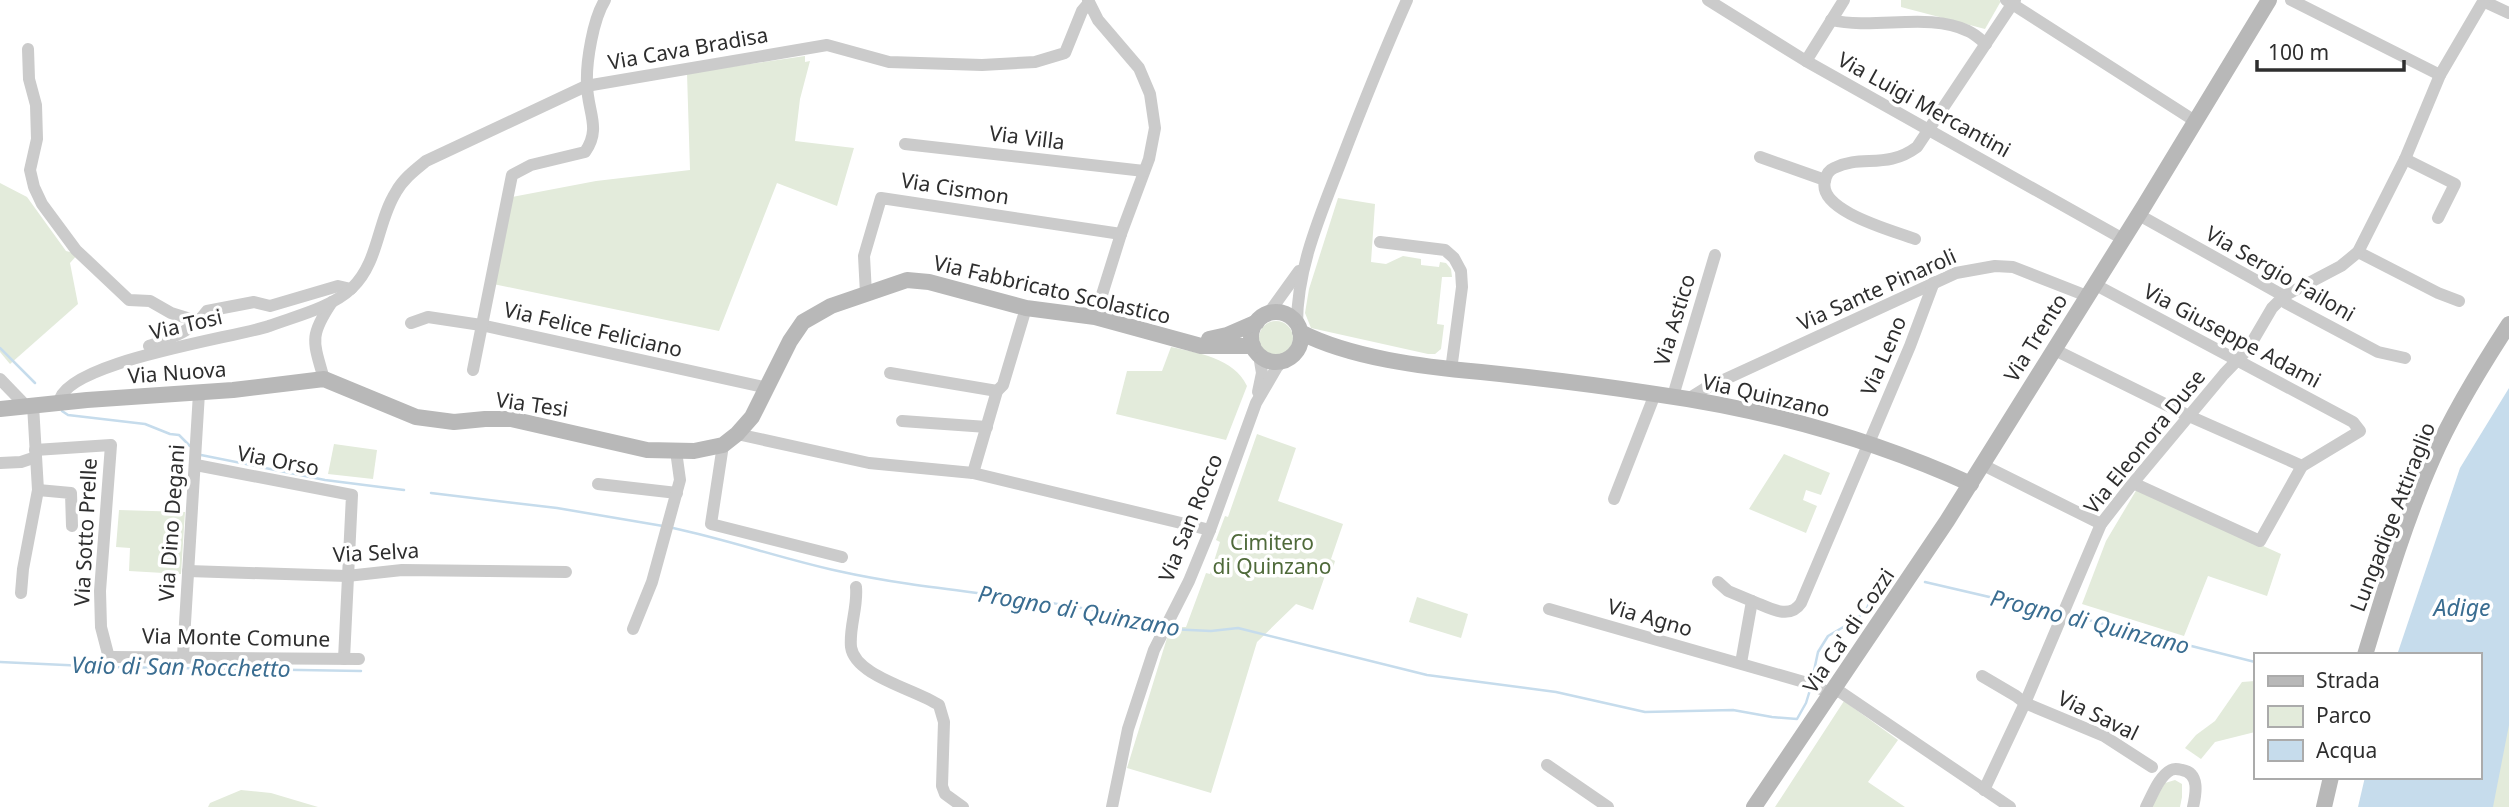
<svg xmlns="http://www.w3.org/2000/svg" width="2509" height="807" font-family="'Noto Sans',sans-serif">
	<rect width="100%" height="100%" fill="#fff"/>
	<g fill="#e3ebdb">
		<polygon points="1901,0 1999,0 2001,1 1985,29 1901,7"/>
		<polygon points="805,56 805,62 810,61 800,99 795,141 854,148 837,206 777,183 719,331 493,284 512,197 596,181 690,170 687,73"/>
		<polygon points="0,183 27,197 66,251 78,254 70,263 78,304 10,364 0,352"/>
		<polygon points="1338,198 1375,204 1371,262 1386,264 1403,256 1421,259 1421,265 1439,267 1440,262 1446,263 1451,269 1452,277 1442,277 1437,324 1444,325 1441,349 1435,354 1428,354 1311,328 1305,313 1309,289"/>
		<circle cx="1276" cy="338" r="17"/>
		<path d="M 1171,347 C 1198,353 1234,358 1247,386 L 1226,440 L 1116,414 L 1127,371 L 1162,371 Z"/>
		<polygon points="1257,434 1296,448 1278,501 1343,524 1331,559 1335,561 1332,571 1327,570 1313,610 1296,604 1257,642 1211,793 1127,768 1167,638 1172,627 1186,627 1206,573 1210,574 1220,542 1216,540 1225,516 1228,517"/>
		<polygon points="334,444 377,450 373,479 328,474"/>
		<polygon points="1784,454 1830,473 1821,495 1806,490 1803,500 1817,506 1806,533 1749,509"/>
		<polygon points="2137,489 2281,554 2267,596 2208,576 2184,636 2082,604 2106,541"/>
		<polygon points="119,510 185,512 181,574 129,571 130,548 116,547"/>
		<polygon points="1417,597 1468,614 1461,638 1409,622"/>
		<polygon points="2255,681 2255,732 2215,742 2201,759 2185,748 2196,735 2215,721 2242,682"/>
		<polygon points="2509,696 2509,807 2484,807"/>
		<polygon points="1844,701 1898,740 1868,782 1905,807 1775,807"/>
		<polygon points="2175,780 2182,784 2182,797 2180,807 2151,807 2165,783"/>
		<polygon points="241,790 271,793 318,807 208,807 210,803"/>
	</g>
	<polygon fill="#c6dcec" points="2509,388 2509,725 2493,807 2358,807 2365,777 2479,777 2479,655 2397,655 2460,468"/>
	<g fill="none" stroke-linecap="round" stroke-linejoin="round">
		<g stroke="#c6dcec" stroke-width="2.5">
			<polyline points="0,348 35,383"/>
			<polyline points="62,411 68,415 145,424 170,434 179,435 190,446"/>
			<polyline points="201,455 325,480 404,490"/>
			<polyline points="431,493 557,508 663,526"/>
			<path d="M 673,528 C 729,540 783,559 838,571 C 945,595 1055,595 1160,626"/>
			<polyline points="1925,582 2058,613"/>
			<polyline points="2068,615 2255,662"/>
			<polyline points="1169,629 1211,631 1238,628 1427,675 1556,692 1645,712 1733,710 1772,717 1797,719 1806,703 1810,690"/>
			<polyline points="0,662 108,667 361,671"/>
			<polyline points="1812,680 1818,652 1828,636 1857,619 1867,608 1876,588 1895,575"/>
		</g>
		<g stroke="#cbcbcb" stroke-width="12">
			<polyline points="1088,0 1098,20 1139,68 1150,94 1155,128 1149,159 1121,234 1095,317"/>
			<polyline points="1708,0 1806,61 2123,239"/>
			<polyline points="2006,0 2195,121"/>
			<polyline points="2291,0 2440,75"/>
			<polyline points="2483,1 2509,13"/>
			<path d="M 1831,20 C 1875,30 1929,12 1968,31 C 1975,34 1981,40 1986,44"/>
			<polyline points="28,49 29,79 36,105 37,139 30,170 34,187 42,204 76,250 129,300 150,301 171,313 200,322"/>
			<polyline points="1806,61 1844,0"/>
			<polyline points="905,144 1144,171"/>
			<polyline points="1760,157 1825,180"/>
			<polyline points="2405,159 2455,184 2438,218"/>
			<polyline points="2139,215 2284,296 2286,303 2378,352 2405,358"/>
			<path d="M 1915,239 C 1894,231 1817,211 1825,181 C 1826,175 1829,170 1834,168 C 1862,154 1886,170 1917,147 L 2015,0"/>
			<polyline points="1380,242 1445,250 1454,258 1461,271 1462,287 1451,370"/>
			<polyline points="2358,252 2438,293 2459,301"/>
			<polyline points="2094,284 2353,422 2360,431 2302,466 2260,541 2133,483"/>
			<polyline points="866,294 864,256 881,198 1121,234"/>
			<polyline points="1268,314 1299,271"/>
			<polyline points="411,323 428,317 481,325 768,388"/>
			<path d="M 1297,324 C 1297,268 1320,216 1340,164 C 1361,109 1383,54 1407,0"/>
			<path d="M 149,346 C 171,338 193,331 207,311 L 254,302 L 270,306 L 338,286 L 351,289"/>
			<polyline points="2053,349 2189,416 2302,466"/>
			<path d="M 473,370 L 512,175 L 531,165 L 585,152 C 602,128 587,111 587,84 C 586,62 593,19 605,0"/>
			<polyline points="890,373 997,391"/>
			<polyline points="0,379 26,406"/>
			<path d="M 324,379 C 313,341 309,336 332,302"/>
			<polyline points="1258,392 1262,373 1259,355"/>
			<polyline points="1673,396 1715,255"/>
			<polyline points="1688,399 1704,389 1956,273 1995,266 2013,267 2087,296"/>
			<path d="M 59,403 C 62,362 234,338 269,326 C 296,316 331,308 352,288 C 379,262 377,222 396,192 C 403,179 415,170 426,161 L 586,86 L 827,45 L 889,62 L 982,65 L 1035,62 L 1065,53 L 1082,11 L 1088,4"/>
			<polyline points="902,421 987,427"/>
			<polyline points="737,434 869,463 973,473 1210,530"/>
			<polyline points="723,445 711,524 842,557"/>
			<polyline points="35,450 111,445 100,591 101,627 108,654"/>
			<polyline points="0,463 21,462 36,457"/>
			<polyline points="196,465 352,495 344,659"/>
			<polyline points="1983,465 2101,524"/>
			<polyline points="973,473 997,391 1003,385 1026,308"/>
			<polyline points="598,484 677,493"/>
			<polyline points="38,490 71,493 72,526"/>
			<polyline points="1614,499 1655,394"/>
			<polyline points="188,571 347,576 402,570 566,572"/>
			<polyline points="1718,582 1728,591 1752,601 1741,663"/>
			<path d="M 856,587 C 858,607 849,627 851,647 C 855,676 915,689 939,705 L 944,722 L 942,786 L 945,794 L 963,807"/>
			<polyline points="21,593 23,569 38,490 33,405"/>
			<path d="M 1752,601 C 1768,607 1789,621 1801,603 L 1910,346 L 1934,282"/>
			<polyline points="1549,609 1804,682 1833,694"/>
			<polyline points="633,629 652,582 680,480 676,451"/>
			<polyline points="183,656 199,393"/>
			<polyline points="112,657 359,659"/>
			<polyline points="1982,676 2016,696 2025,703 2104,736 2152,767"/>
			<polyline points="1836,689 2010,807"/>
			<polyline points="1547,765 1608,807"/>
			<polyline points="1984,790 2025,703 2101,524 2133,483 2224,374 2248,349 2272,308 2284,296 2341,266 2358,252 2405,159 2440,75 2484,0"/>
			<polyline points="1112,807 1128,729 1154,650 1189,581 1210,530 1256,403 1277,367 1284,360"/>
			<path d="M 2146,807 C 2152,796 2159,776 2171,770 C 2175,768 2178,769 2182,770 C 2200,773 2196,794 2193,807"/>
		</g>
		<g stroke="#b8b8b8" stroke-width="16">
			<circle cx="1276" cy="337" r="25"/>
			<path d="M 1300,332 C 1351,358 1423,367 1481,372 C 1539,378 1597,385 1655,394 C 1762,409 1872,439 1971,484"/>
			<polyline points="1209,339 1227,335 1257,322"/>
			<polyline points="0,409 87,400 233,390 324,379 416,417 454,422 485,419 511,419 647,450 694,451 723,445 737,434 752,417 790,341 803,322 831,306 907,280 929,282 1026,308 1095,317 1201,346 1253,346"/>
			<path d="M 2365,655 C 2385,589 2405,521 2433,458 C 2453,412 2481,367 2509,324"/>
			<polyline points="1754,807 1947,521 2144,206 2269,0"/>
			<polyline points="2324,807 2331,777"/>
		</g>
	</g>
	<g text-anchor="middle" stroke-width="7" stroke-linejoin="round" paint-order="stroke">
		<g font-size="21" fill="#2e2e2e" stroke="#fff">
			<text transform="translate(688 49) rotate(-10)" y="7">Via Cava Bradisa</text>
			<text transform="translate(1924 105) rotate(29)" y="7">Via Luigi Mercantini</text>
			<text transform="translate(1027 138) rotate(7)" y="7">Via Villa</text>
			<text transform="translate(955 189) rotate(9)" y="7">Via Cismon</text>
			<text transform="translate(2280 274) rotate(30)" y="7">Via Sergio Failoni</text>
			<text transform="translate(1052 290) rotate(13)" y="7">Via Fabbricato Scolastico</text>
			<text transform="translate(1877 290) rotate(-24)" y="7">Via Sante Pinaroli</text>
			<text transform="translate(1675 320) rotate(-73)" y="7">Via Astico</text>
			<text transform="translate(186 325) rotate(-13)" y="7">Via Tosi</text>
			<text transform="translate(593 330) rotate(13)" y="7">Via Felice Feliciano</text>
			<text transform="translate(2232 336) rotate(28)" y="7">Via Giuseppe Adami</text>
			<text transform="translate(2036 338) rotate(-58)" y="7">Via Trento</text>
			<text transform="translate(1884 356) rotate(-67)" y="7">Via Leno</text>
			<text transform="translate(177 373) rotate(-4)" y="7">Via Nuova</text>
			<text transform="translate(1766 396) rotate(13)" y="7">Via Quinzano</text>
			<text transform="translate(532 405) rotate(8)" y="7">Via Tesi</text>
			<text transform="translate(2145 442) rotate(-51)" y="7">Via Eleonora Duse</text>
			<text transform="translate(278 461) rotate(11)" y="7">Via Orso</text>
			<text transform="translate(2393 517) rotate(-69)" y="7">Lungadige Attiraglio</text>
			<text transform="translate(1191 518) rotate(-68)" y="7">Via San Rocco</text>
			<text transform="translate(172 523) rotate(-86)" y="7">Via Dino Degani</text>
			<text transform="translate(86 532) rotate(-87)" y="7">Via Sotto Prelle</text>
			<text transform="translate(376 553) rotate(-3)" y="7">Via Selva</text>
			<text transform="translate(1650 618) rotate(16)" y="7">Via Agno</text>
			<text transform="translate(1849 631) rotate(-56)" y="7">Via Ca' di Cozzi</text>
			<text transform="translate(236 638) rotate(1)" y="7">Via Monte Comune</text>
			<text transform="translate(2098 716) rotate(26)" y="7">Via Saval</text>
		</g>
		<g font-size="21" fill="#4f6a3a" stroke="#fff">
			<text x="1272" y="550">Cimitero<tspan x="1272" dy="24">di Quinzano</tspan></text>
		</g>
		<g font-size="23" font-style="italic" fill="#3a6d91" stroke="#fff">
			<text x="2462" y="616">Adige</text>
			<text transform="translate(1079 611) rotate(10)" y="8">Progno di Quinzano</text>
			<text transform="translate(2090 622) rotate(14)" y="8">Progno di Quinzano</text>
			<text transform="translate(181 667) rotate(1)" y="8">Vaio di San Rocchetto</text>
		</g>
	</g>
	<rect x="2254" y="653" width="228" height="126" fill="#ffffff" stroke="#ababab" stroke-width="2"/>
	<rect x="2268" y="676" width="35" height="10" fill="#b8b8b8" stroke="#ababab" stroke-width="2"/>
	<text x="2316" y="688" font-size="21" fill="#2e2e2e">Strada</text>
	<rect x="2268" y="706" width="35" height="21" fill="#e3ebdb" stroke="#ababab" stroke-width="2"/>
	<text x="2316" y="723" font-size="21" fill="#2e2e2e">Parco</text>
	<rect x="2268" y="740" width="35" height="21" fill="#c6dcec" stroke="#ababab" stroke-width="2"/>
	<text x="2316" y="758" font-size="21" fill="#2e2e2e">Acqua</text>
	<path d="M2257 60v10h147v-10" fill="none" stroke="#2e2e2e" stroke-width="3.5"/>
	<text x="2268" y="60" font-size="21" fill="#2e2e2e" stroke="#ffffff" stroke-width="5" paint-order="stroke">100 m</text>
</svg>
